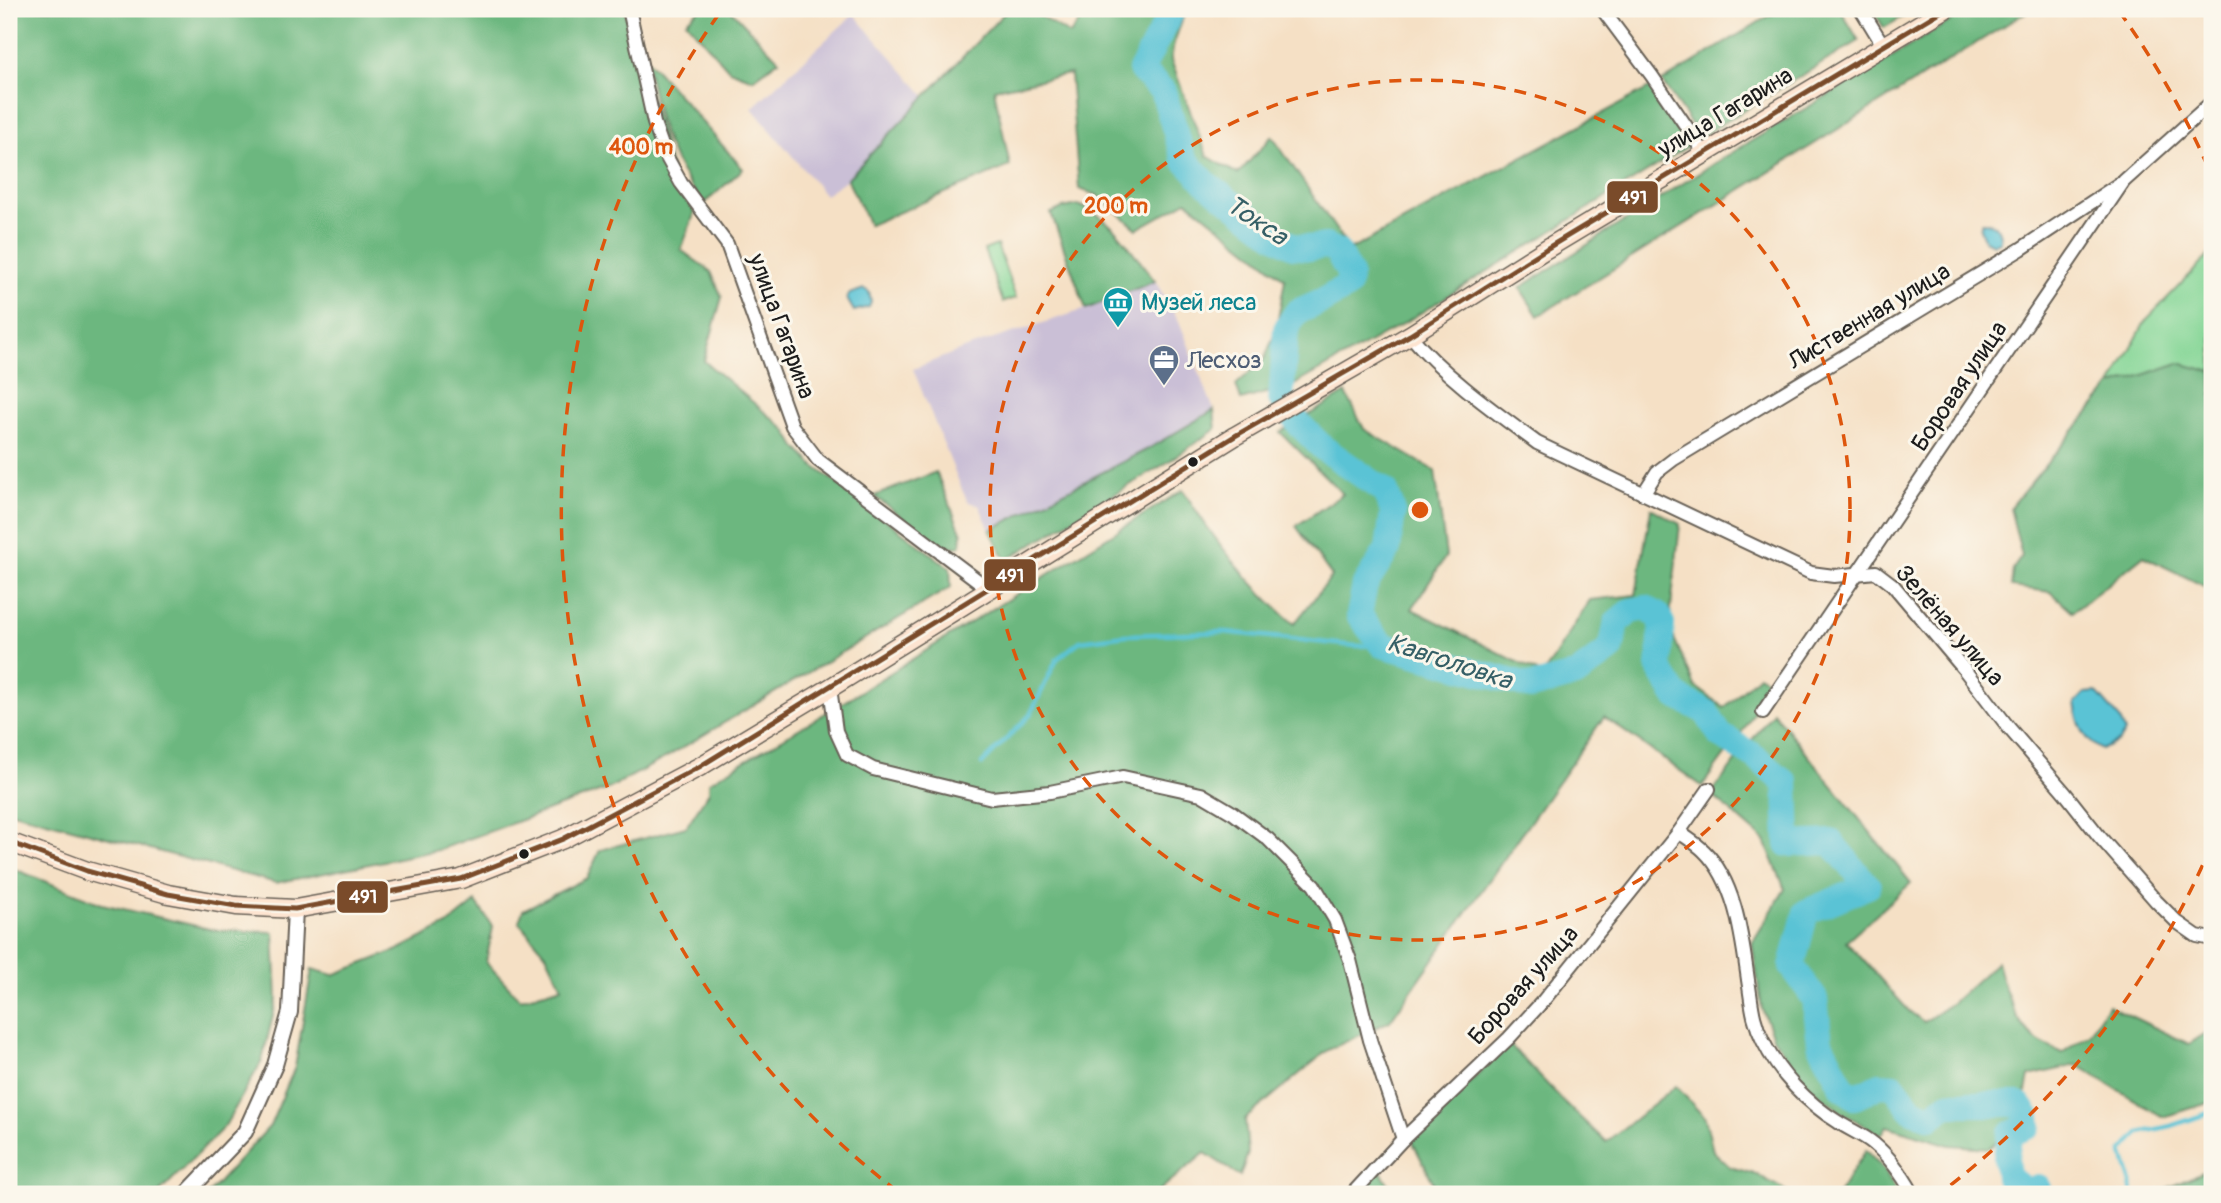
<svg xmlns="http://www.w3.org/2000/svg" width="2221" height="1203" font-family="Pangolin,sans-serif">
	<rect width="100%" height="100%" fill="#fbf7ec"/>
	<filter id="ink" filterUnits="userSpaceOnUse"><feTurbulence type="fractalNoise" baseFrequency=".0143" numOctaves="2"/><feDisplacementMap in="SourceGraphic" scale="14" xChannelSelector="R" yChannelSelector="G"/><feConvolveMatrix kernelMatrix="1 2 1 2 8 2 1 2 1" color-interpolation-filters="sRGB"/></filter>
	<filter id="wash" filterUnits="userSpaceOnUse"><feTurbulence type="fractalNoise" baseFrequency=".00686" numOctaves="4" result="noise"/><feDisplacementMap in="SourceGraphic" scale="28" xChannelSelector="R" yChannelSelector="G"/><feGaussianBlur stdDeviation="1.57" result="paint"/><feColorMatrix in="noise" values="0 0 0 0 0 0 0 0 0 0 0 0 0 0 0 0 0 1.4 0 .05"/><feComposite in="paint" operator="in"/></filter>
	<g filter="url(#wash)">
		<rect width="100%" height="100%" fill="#f5e0c5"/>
		<g fill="#cabfd6">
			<polygon points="854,14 926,97 847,179 825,195 752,108"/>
			<polygon points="1155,281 1179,321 1214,410 1146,450 990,530 979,505 968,502 963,492 913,369 966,348 1086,309"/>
		</g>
		<g fill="#85d696" stroke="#507959" stroke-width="2">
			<polygon points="997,245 1016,298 1003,302 984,250"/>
			<polygon points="2212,252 2212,372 2179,363 2111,386 2146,320"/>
		</g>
		<g fill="#6cb77f" stroke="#446a4e" stroke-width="2">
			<polygon points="9,9 624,9 677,188 695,212 681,250 711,272 722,297 704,361 786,430 796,447 814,466 950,568 951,587 667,757 610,788 438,850 276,883 9,811"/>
			<polygon points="700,9 730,9 779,60 753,79 729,70 686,21"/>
			<polygon points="1008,9 1029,9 1070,35 1088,9 1186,9 1174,43 1171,60 1207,156 1238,174 1272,136 1350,250 1653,86 1692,144 1406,322 1294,385 1241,400 1236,385 1265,358 1276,330 1285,279 1187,201 1137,229 1097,195 1079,189 1070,74 994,89 1010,166 869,225 847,179"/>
			<polygon points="1780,9 1840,9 1859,41 1700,137 1662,82"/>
			<polygon points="1872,9 1916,9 1884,28"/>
			<polygon points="1971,9 2031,9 1538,316 1520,288 1713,164"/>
			<path d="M 645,57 L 743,169 L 704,204 C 663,154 658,118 645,57 Z"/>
			<path d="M 1078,205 C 1113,216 1133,254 1155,281 L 1086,309 L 1051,213 L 1063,208 Z"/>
			<polygon points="2179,363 2212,372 2212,590 2143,556 2073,612 2051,592 2011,587 2013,569 2022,556 2010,508 2111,386"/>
			<path d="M 1346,393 L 1364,429 L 1435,471 L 1446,556 L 1412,609 L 1543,675 L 1590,600 L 1636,595 L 1651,508 L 1680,524 L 1669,627 L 1695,686 L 1724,708 L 1759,675 L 1771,683 L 1744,729 L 1702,786 L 1604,717 L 1390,1021 L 1328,1050 L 1245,1119 L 1248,1153 L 1240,1176 L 1205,1153 L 1155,1194 L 208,1194 L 270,1126 L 295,1067 L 312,969 L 333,975 L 398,950 L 449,924 L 476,902 L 493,927 L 486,962 L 520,999 L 562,987 L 546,954 L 519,922 L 523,910 L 587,878 L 600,850 L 686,827 L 709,792 L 709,782 L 834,708 L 1183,490 C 1213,539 1250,586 1294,624 L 1332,576 L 1296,526 L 1343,494 L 1280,432 Z"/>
			<polygon points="1214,410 1216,429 1168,462 1006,560 990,530 1146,450"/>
			<polygon points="936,472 962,534 961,545 958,547 940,546 874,496"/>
			<path d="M 1773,712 L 1911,883 L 1846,941 L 1909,1011 L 1924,1022 L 1952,1003 L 1997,962 C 2003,986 2015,1024 2037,1040 C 2044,1045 2054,1049 2062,1053 L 2089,1034 L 2108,1005 L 2189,1044 L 2212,1029 L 2212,1102 L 2163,1117 L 2077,1065 L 2029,1076 L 2021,1118 C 2007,1126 2001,1138 1989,1148 L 1949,1145 L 1887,1126 L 1881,1135 L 1841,1112 L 1807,1084 L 1773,1037 L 1762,1009 L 1752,943 L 1785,889 L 1765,841 L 1711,794 Z"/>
			<polygon points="9,867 102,904 214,930 274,932 277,999 262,1061 225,1126 158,1194 9,1194"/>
			<polygon points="1509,1044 1567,1105 1606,1142 1676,1086 1705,1118 1713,1151 1730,1167 1758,1175 1791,1194 1439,1194 1411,1139"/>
			<polygon points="1866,1150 1884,1169 1898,1194 1838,1194"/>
			<polygon points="1376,1164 1395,1194 1352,1194"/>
			<polygon points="2212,1171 2212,1194 2155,1194 2203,1172"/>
		</g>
		<g fill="#5ac3d5" stroke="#3b7078" stroke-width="2">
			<path d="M 1982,222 C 1994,221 2001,229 2000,242 L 1993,244 L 1985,240 L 1980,229 Z"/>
			<polygon points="864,289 869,292 871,302 869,307 854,311 847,299 849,294"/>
			<path d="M 2096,692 L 2119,718 L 2125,732 L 2119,741 L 2102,750 C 2083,740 2078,724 2075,703 L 2085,693 Z"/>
		</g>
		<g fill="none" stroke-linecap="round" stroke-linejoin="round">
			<g stroke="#5ac3d5" stroke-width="4.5">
				<polyline points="982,764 1030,715 1057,659 1080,641 1126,635 1224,632 1356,646 1382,645"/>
				<polyline points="2131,1194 2132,1183 2122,1151 2139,1133 2171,1126 2212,1112"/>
			</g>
			<polyline stroke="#5ac3d5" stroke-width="26" points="1173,9 1141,70 1163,91 1184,159 1207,184 1274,235 1293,246 1310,248 1326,246 1337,251 1350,275 1347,287 1324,300 1297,312 1286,329 1281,399 1299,424 1323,448 1386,492 1393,512 1388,549 1365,585 1359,615 1382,645 1531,687 1576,675 1611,649 1617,622 1631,611 1646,608 1659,616 1662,624 1659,668 1676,696 1706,712 1720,735 1757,758 1786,783 1788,844 1831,842 1868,886 1806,912 1792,966 1815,999 1820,1043 1843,1088 1855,1097 1880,1085 1894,1086 1912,1110 1931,1117 1948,1104 2019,1104 2028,1117 2029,1126 2010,1134 2006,1157 2008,1177 2026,1191 2038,1187 2038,1194"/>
		</g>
	</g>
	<g filter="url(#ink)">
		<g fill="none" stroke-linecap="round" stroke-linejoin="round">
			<g stroke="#686157" stroke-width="16">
				<g id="minor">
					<polyline points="629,9 654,123 665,154 681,183 727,244 792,426 818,460 981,583 991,588"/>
					<polyline points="1602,9 1652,76 1705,154"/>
					<polyline points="1861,9 1883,45"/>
					<path d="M 1410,335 C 1444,376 1495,412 1537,443 L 1811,573 L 1834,576 L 1876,572 L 1893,585 L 1963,668 L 2009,728 L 2065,793 L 2099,836 L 2156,901 L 2177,922 L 2197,936 L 2212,939"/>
					<polyline points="1643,494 1657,472 1674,459 2021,249 2119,184"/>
					<polyline points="830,688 836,731 847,755 873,769 992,798 1050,792 1123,777 1201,794 1233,813 1268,839 1314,885 1335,920 1350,960 1370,1040 1403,1139"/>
					<polyline points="1763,712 2124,181 2212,102"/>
					<path d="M 1679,832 C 1687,838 1697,844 1704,851 C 1736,882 1742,938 1748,980 C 1752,1004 1752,1019 1763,1041 C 1779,1074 1807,1103 1838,1122 C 1850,1130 1864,1135 1874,1144 C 1891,1158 1903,1176 1913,1194"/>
					<polyline points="1352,1194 1403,1139 1509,1038 1543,1001 1679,832 1709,789"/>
				</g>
			</g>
			<g stroke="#686157" stroke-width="18">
				<polyline id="tertiary" points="186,1194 245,1132 275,1065 290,1012 295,909"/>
			</g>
			<g stroke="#686157" stroke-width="21">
				<polyline id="secondary" points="9,842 87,871 168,894 236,906 295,909 461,879 563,839 699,767 830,688 1235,436 1410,335 1546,249 1945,9"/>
			</g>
			<use href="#minor" stroke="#fff" stroke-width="12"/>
			<use href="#tertiary" stroke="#fff" stroke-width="14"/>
			<use href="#secondary" stroke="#fde4d0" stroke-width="18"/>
			<g stroke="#fbf7ec" stroke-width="10">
				<polyline id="bus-1" points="9,842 87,871 168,894 236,906 295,909 461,879 563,839 699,767 1235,436 1410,335 1546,249 1945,9"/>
			</g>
			<use href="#bus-1" stroke="#7a4b2a" stroke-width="5"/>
		</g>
	</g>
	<g fill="none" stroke="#de560d" stroke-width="3.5" stroke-dasharray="12 9">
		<circle cx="1420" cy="510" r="430"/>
		<path d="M2211 846A859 859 0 0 1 1943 1191M897 1191A859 859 0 0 1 721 11M2119 11A859 859 0 0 1 2211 174"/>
	</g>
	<defs>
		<g id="museum-pin" transform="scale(1.575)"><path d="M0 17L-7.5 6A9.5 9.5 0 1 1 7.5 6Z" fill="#0f9aa8" stroke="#fbf7ec"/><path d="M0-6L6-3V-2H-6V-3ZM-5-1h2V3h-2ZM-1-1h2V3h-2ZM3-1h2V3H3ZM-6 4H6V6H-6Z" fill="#fff"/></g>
		<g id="office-pin" transform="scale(1.575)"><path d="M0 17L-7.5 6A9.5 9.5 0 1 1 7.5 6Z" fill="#5c6f8a" stroke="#fbf7ec"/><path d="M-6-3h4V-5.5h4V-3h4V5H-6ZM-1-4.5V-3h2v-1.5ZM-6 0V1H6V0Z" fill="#fff"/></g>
	</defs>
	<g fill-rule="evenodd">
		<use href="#museum-pin" x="1118" y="302"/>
		<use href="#office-pin" x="1164" y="360"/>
	</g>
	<g fill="#1c1c1c" stroke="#fbf7ec" stroke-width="2.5">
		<circle cx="1193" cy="462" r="6"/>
		<circle cx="524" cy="854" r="6"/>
	</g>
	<g text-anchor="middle" stroke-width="6" stroke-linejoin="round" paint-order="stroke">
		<g font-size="24" fill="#1c1c1c" stroke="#fbf7ec">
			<text transform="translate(1725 112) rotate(-31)" y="8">улица Гагарина</text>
			<text transform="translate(1869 316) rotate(-31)" y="8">Лиственная улица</text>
			<text transform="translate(782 326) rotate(70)" y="8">улица Гагарина</text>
			<text transform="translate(1959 386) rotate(-56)" y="8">Боровая улица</text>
			<text transform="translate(1950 625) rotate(49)" y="8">Зелёная улица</text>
			<text transform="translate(1523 985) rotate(-48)" y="8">Боровая улица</text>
		</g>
		<g font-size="24" fill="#0d838f" stroke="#fbf7ec" text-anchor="start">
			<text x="1141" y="310">Музей леса</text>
		</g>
		<g font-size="24" fill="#4e5e75" stroke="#fbf7ec" text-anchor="start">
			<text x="1187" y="368">Лесхоз</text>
		</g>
		<g font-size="26" font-style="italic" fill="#355f66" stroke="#fbf7ec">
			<text transform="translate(1257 220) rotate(34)" y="9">Токса</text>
			<text transform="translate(1450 661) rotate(18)" y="9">Кавголовка</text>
		</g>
	</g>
	<circle cx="1420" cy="510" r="10" fill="#de560d" stroke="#fbf7ec" stroke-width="3.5"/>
	<g font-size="21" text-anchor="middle" font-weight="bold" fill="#de560d" stroke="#fbf7ec" stroke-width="6" stroke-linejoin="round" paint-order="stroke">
		<text x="641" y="154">400 m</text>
		<text x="1116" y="213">200 m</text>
	</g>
	<g stroke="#fbf7ec" stroke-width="2.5">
		<rect x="1606" y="180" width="53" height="34" rx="7" fill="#7a4b2a"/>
		<rect x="983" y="558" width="54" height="34" rx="7" fill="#7a4b2a"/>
		<rect x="336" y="880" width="53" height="34" rx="7" fill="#7a4b2a"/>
	</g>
	<g font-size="19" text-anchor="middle" font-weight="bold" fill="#fff">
		<text x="1633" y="204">491</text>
		<text x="1010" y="582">491</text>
		<text x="363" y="903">491</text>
	</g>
	<rect width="2221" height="1203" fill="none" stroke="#fbf7ec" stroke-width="35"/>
</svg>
